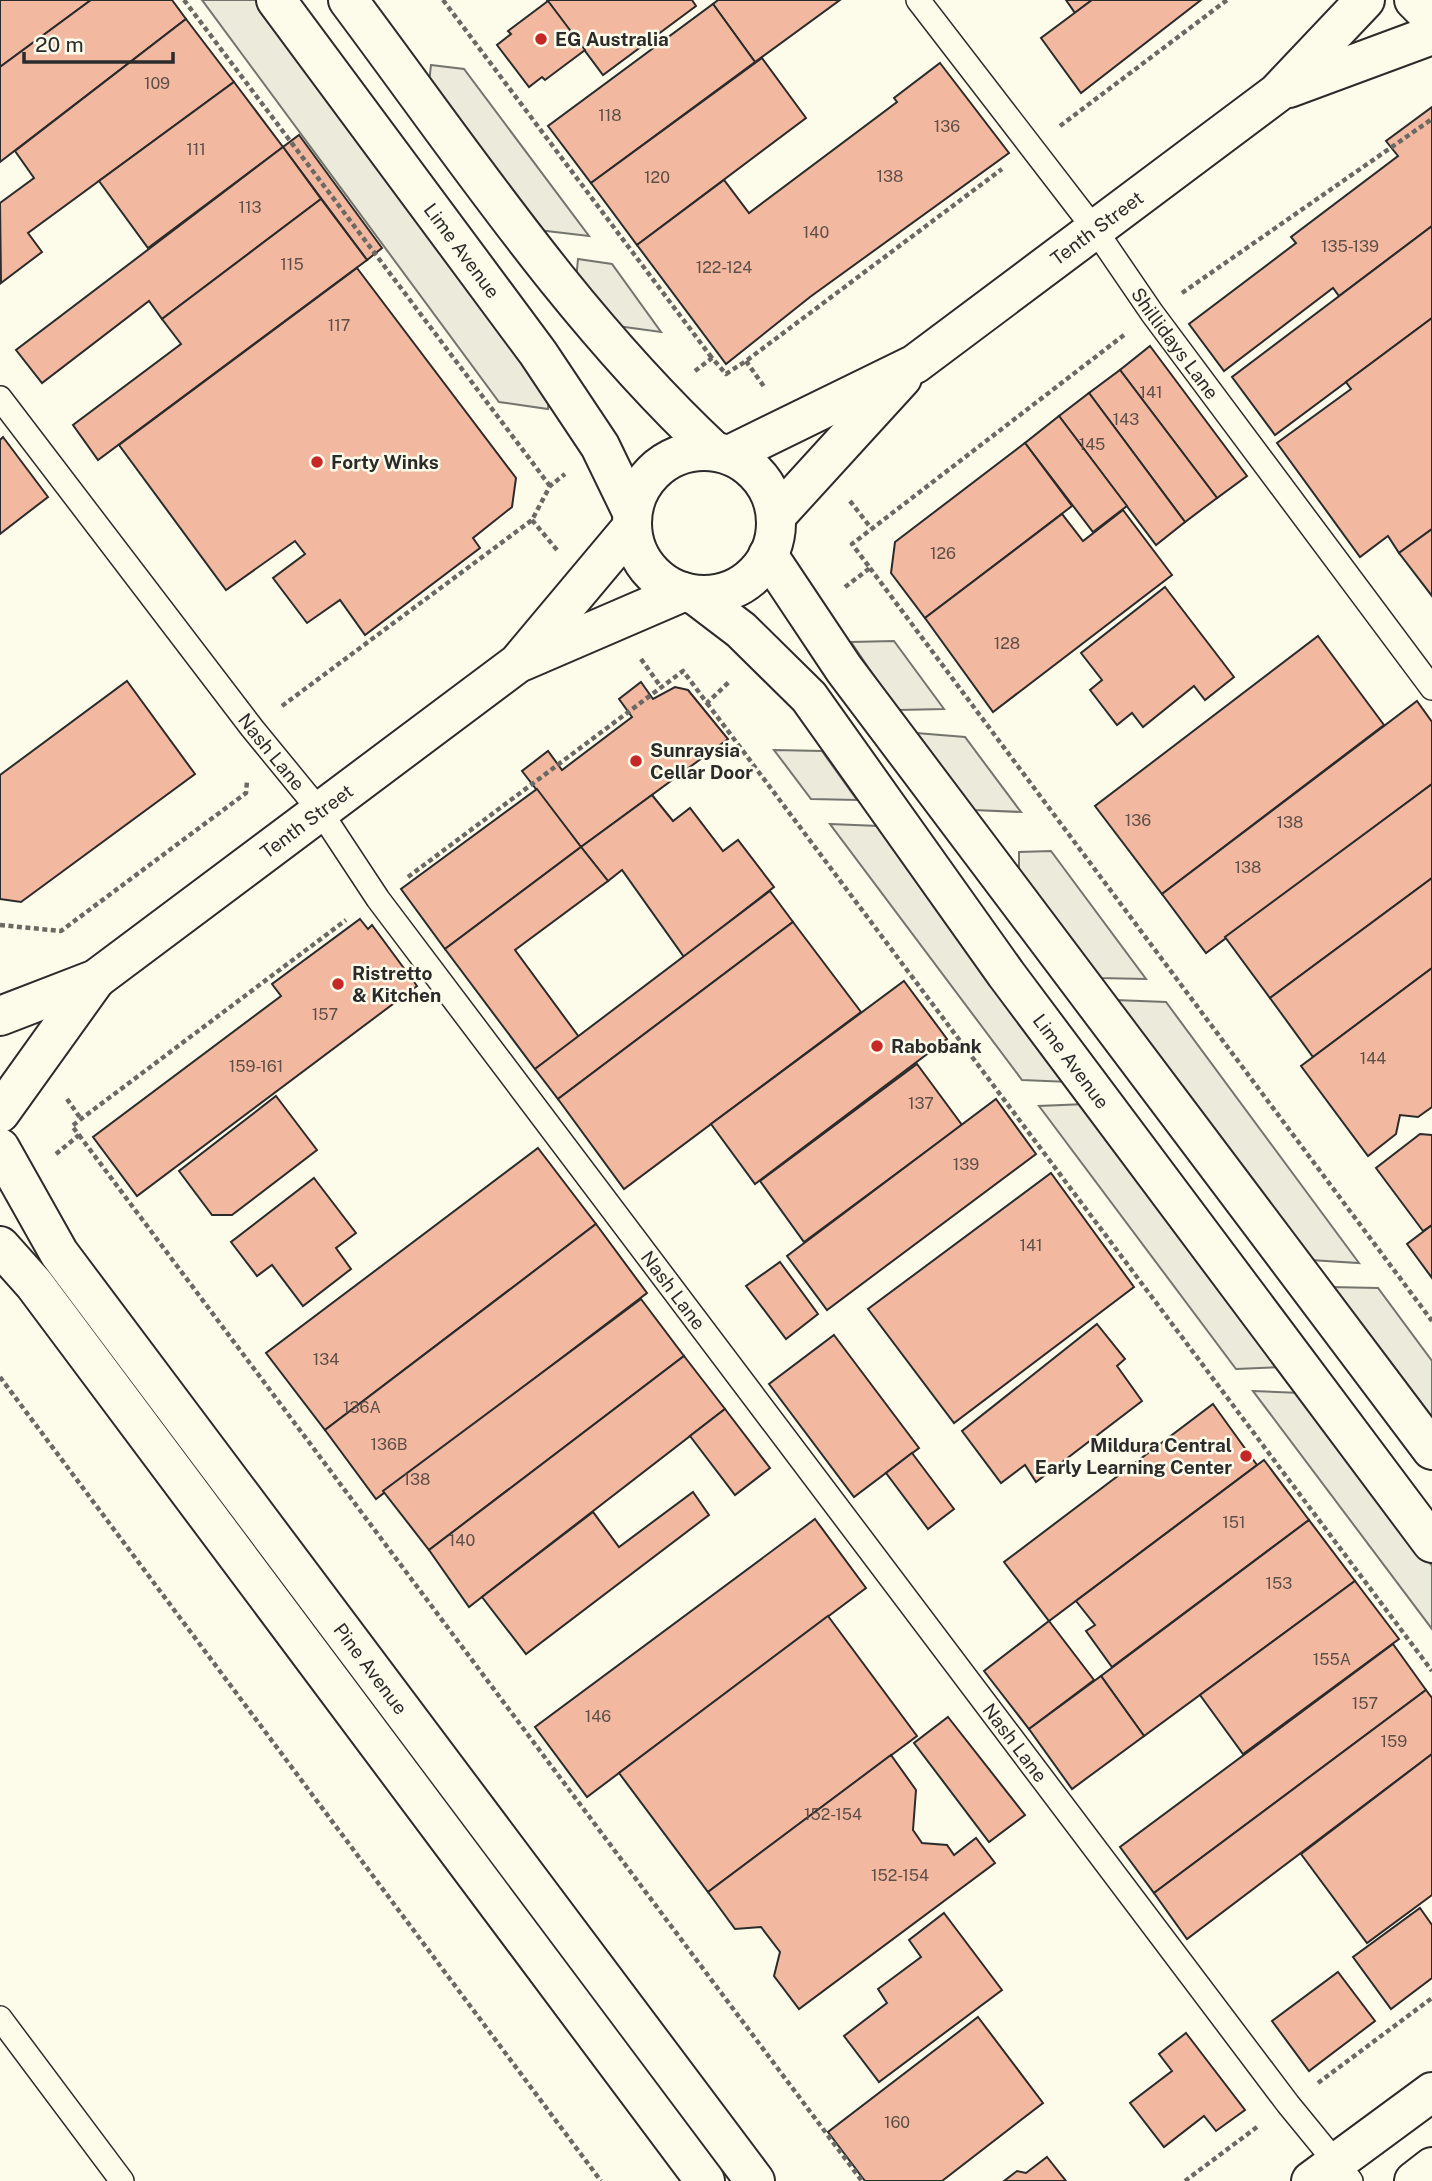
<svg xmlns="http://www.w3.org/2000/svg" width="1432" height="2181" font-family="'Public Sans',sans-serif">
	<rect width="100%" height="100%" fill="#fdfbea"/>
	<g fill="#eceadb" stroke="#74746e" stroke-width="2">
		<polygon points="202,0 258,0 549,389 548,409 499,402"/>
		<polygon points="431,65 464,69 589,236 538,230 429,83"/>
		<polygon points="578,259 612,264 661,332 610,325 576,280"/>
		<polygon points="894,641 944,709 897,710 851,642"/>
		<polygon points="916,733 965,737 1021,812 973,810"/>
		<polygon points="774,750 822,751 857,800 811,799"/>
		<polygon points="830,824 879,826 1069,1082 1022,1080"/>
		<polygon points="1051,851 1146,979 1099,978 1019,870 1019,852"/>
		<polygon points="1115,1000 1166,1002 1359,1263 1310,1260"/>
		<polygon points="1086,1104 1283,1367 1236,1369 1039,1106"/>
		<polygon points="1330,1287 1378,1288 1432,1361 1432,1424"/>
		<polygon points="1253,1391 1302,1393 1432,1566 1432,1629"/>
	</g>
	<g fill="#f2b8a0" stroke="#2b2b2b" stroke-width="2">
		<polygon points="0,0 91,0 0,67"/>
		<polygon points="91,0 172,0 186,19 0,162 0,67"/>
		<polygon points="547,0 692,0 696,6 603,75"/>
		<polygon points="718,0 840,0 755,62 713,4"/>
		<polygon points="1066,0 1092,0 1075,13"/>
		<polygon points="1092,0 1201,0 1081,93 1041,38"/>
		<polygon points="548,1 585,50 545,80 542,77 529,87 497,45 511,34 508,31"/>
		<polygon points="713,4 755,62 591,183 548,126"/>
		<polygon points="186,19 234,82 28,233 42,252 1,283 0,203 34,178 15,151"/>
		<polygon points="762,58 806,118 637,245 591,183"/>
		<polygon points="940,63 1009,153 810,297 726,364 637,245 724,180 749,213 897,102 894,98"/>
		<polygon points="234,82 283,147 148,248 99,181"/>
		<polygon points="1432,107 1432,226 1339,296 1333,288 1224,371 1189,324 1296,243 1291,237 1398,156 1386,141"/>
		<polygon points="299,135 382,248 367,260 283,147"/>
		<polygon points="283,147 321,199 162,319 149,301 42,383 16,350"/>
		<polygon points="321,199 367,260 98,460 73,425 181,344 162,319"/>
		<polygon points="1432,226 1432,318 1275,435 1232,377"/>
		<polygon points="357,268 516,478 512,507 473,538 480,548 365,635 340,600 307,623 273,578 305,554 295,541 226,590 119,445"/>
		<polygon points="1432,318 1432,529 1399,553 1388,536 1360,557 1277,443 1351,389 1346,382"/>
		<polygon points="1150,346 1247,476 1217,498 1120,370"/>
		<polygon points="1120,370 1217,498 1185,522 1089,393"/>
		<polygon points="1089,393 1185,522 1156,545 1059,416"/>
		<polygon points="1059,416 1127,506 1093,532 1025,443"/>
		<polygon points="3,437 48,497 0,534 0,440"/>
		<polygon points="1025,443 1072,506 925,618 891,573 895,542"/>
		<polygon points="1123,510 1172,575 993,712 925,618 1062,514 1083,541"/>
		<polygon points="1432,529 1432,596 1399,553"/>
		<polygon points="1165,587 1234,677 1205,700 1194,686 1143,727 1132,713 1117,725 1090,690 1102,680 1081,653"/>
		<polygon points="1318,636 1384,725 1162,894 1095,806"/>
		<polygon points="127,681 195,774 21,902 0,899 0,775"/>
		<polygon points="641,682 653,699 675,687 688,690 728,739 581,847 522,771 548,751 562,770 632,717 619,699"/>
		<polygon points="1417,701 1432,722 1432,784 1206,953 1162,894"/>
		<polygon points="1432,784 1432,878 1270,998 1225,937"/>
		<polygon points="537,789 581,847 445,949 401,889"/>
		<polygon points="652,795 673,821 690,808 723,851 738,840 774,887 684,957 622,870 608,881 581,847"/>
		<polygon points="581,847 608,881 515,950 579,1037 535,1069 445,949"/>
		<polygon points="1432,878 1432,968 1313,1057 1270,998"/>
		<polygon points="770,891 793,922 558,1099 535,1069"/>
		<polygon points="360,919 368,929 372,925 417,986 137,1196 93,1137 281,996 272,984"/>
		<polygon points="793,922 861,1012 624,1189 558,1099"/>
		<polygon points="1432,968 1432,1107 1418,1117 1400,1115 1396,1134 1368,1156 1301,1066"/>
		<polygon points="904,981 947,1039 755,1184 711,1124"/>
		<polygon points="917,1064 962,1125 804,1242 760,1181"/>
		<polygon points="276,1096 317,1150 232,1215 212,1215 179,1171"/>
		<polygon points="996,1099 1036,1154 827,1310 787,1256"/>
		<polygon points="1420,1134 1432,1135 1432,1225 1423,1231 1376,1168"/>
		<polygon points="538,1148 596,1224 325,1430 266,1353"/>
		<polygon points="1051,1173 1134,1287 954,1423 868,1309"/>
		<polygon points="314,1178 356,1233 336,1248 351,1269 303,1306 272,1265 257,1276 231,1242"/>
		<polygon points="596,1224 647,1293 376,1499 325,1430"/>
		<polygon points="1432,1225 1432,1278 1407,1244"/>
		<polygon points="780,1262 818,1314 786,1339 746,1286"/>
		<polygon points="641,1299 684,1356 429,1550 383,1491"/>
		<polygon points="1097,1324 1125,1359 1117,1366 1142,1401 1036,1482 1025,1465 1001,1483 962,1431"/>
		<polygon points="834,1335 919,1448 854,1497 769,1384"/>
		<polygon points="684,1356 725,1409 469,1607 429,1550"/>
		<polygon points="1213,1404 1257,1465 1049,1621 1004,1562"/>
		<polygon points="725,1409 770,1468 735,1495 690,1436"/>
		<polygon points="912,1453 954,1509 928,1529 886,1473"/>
		<polygon points="1264,1460 1309,1520 1112,1667 1086,1631 1095,1625 1076,1601"/>
		<polygon points="693,1492 709,1515 526,1654 482,1597 593,1512 619,1547"/>
		<polygon points="815,1519 866,1588 587,1797 535,1727"/>
		<polygon points="1309,1520 1355,1581 1144,1736 1101,1676"/>
		<polygon points="1355,1581 1399,1639 1243,1754 1200,1695"/>
		<polygon points="828,1616 917,1736 708,1892 619,1773"/>
		<polygon points="1049,1621 1094,1680 1029,1729 984,1671"/>
		<polygon points="1393,1644 1426,1690 1154,1893 1120,1847"/>
		<polygon points="1101,1676 1144,1736 1072,1789 1029,1729"/>
		<polygon points="1426,1690 1432,1698 1432,1754 1187,1939 1154,1893"/>
		<polygon points="948,1717 1025,1815 989,1842 914,1743"/>
		<polygon points="1432,1754 1432,1895 1367,1943 1301,1854"/>
		<polygon points="891,1755 916,1790 913,1830 922,1843 947,1845 954,1855 976,1838 995,1863 799,2009 774,1976 780,1952 761,1927 735,1929 708,1892"/>
		<polygon points="1420,1908 1432,1925 1432,1978 1391,2009 1353,1957"/>
		<polygon points="944,1913 1002,1990 879,2082 844,2036 887,2003 878,1989 921,1957 909,1940"/>
		<polygon points="1338,1972 1375,2021 1309,2071 1272,2021"/>
		<polygon points="978,2017 1043,2103 942,2181 865,2181 828,2132"/>
		<polygon points="1186,2033 1245,2110 1216,2131 1204,2116 1164,2147 1130,2103 1172,2071 1159,2054"/>
		<polygon points="1047,2157 1066,2181 1004,2181 1017,2171 1026,2173"/>
	</g>
	<g fill="none" stroke-linecap="round" stroke-linejoin="round">
		<g stroke="#2b2b2b" stroke-width="26">
			<g id="lane">
				<path id="s1" d="M 918,0 L 1096,231 L 1152,313 L 1432,688"/>
				<path id="s2" d="M 0,398 L 252,728 L 320,811 L 378,899 L 1288,2104 L 1351,2181"/>
				<polyline points="0,2018 122,2181"/>
			</g>
		</g>
		<g stroke="#2b2b2b" stroke-width="42">
			<g id="street">
				<path id="s3" d="M 276,0 L 538,353 L 600,446 L 632,512"/>
				<path d="M 348,0 C 464,155 572,318 714,451"/>
				<polyline points="1414,0 1432,18"/>
				<polyline points="1289,88 1432,35"/>
				<circle cx="704" cy="523" r="72"/>
				<path id="s4" d="M 729,455 L 915,364 L 1277,93 L 1365,0"/>
				<polyline points="776,516 902,378"/>
				<polyline points="768,555 844,669 1432,1450"/>
				<path id="s5" d="M 695,595 L 741,630 L 809,697 L 1006,974 L 1432,1543"/>
				<polyline points="523,661 683,592"/>
				<path id="s6" d="M 0,1016 L 96,979 L 518,663 L 632,527"/>
				<polyline points="0,1113 96,979"/>
				<path id="s7" d="M 0,1148 L 59,1253 L 755,2181"/>
				<polyline points="0,1246 34,1284 705,2181"/>
			</g>
		</g>
		<g stroke="#2b2b2b" stroke-width="42">
			<g id="secondary">
				<polyline points="1311,2181 1432,2092"/>
				<polyline points="1414,2181 1432,2167"/>
			</g>
		</g>
		<g stroke="#6a6964" stroke-width="4.5" stroke-dasharray="5 3.5" stroke-linecap="butt">
			<polyline points="184,0 550,486"/>
			<polyline points="443,0 712,358"/>
			<polyline points="1060,126 1227,0"/>
			<polyline points="1182,293 1432,119"/>
			<polyline points="746,361 765,388"/>
			<polyline points="695,371 712,358 726,374 746,361 1002,169"/>
			<polyline points="850,501 871,528"/>
			<polyline points="532,520 557,550"/>
			<polyline points="870,568 1432,1321"/>
			<polyline points="845,587 870,568 852,544 1124,335"/>
			<polyline points="641,659 661,687"/>
			<polyline points="707,703 1432,1671"/>
			<polyline points="282,706 532,520 550,486 565,474"/>
			<polyline points="408,877 683,671 707,703 730,681"/>
			<polyline points="0,925 61,931 246,793 247,781"/>
			<polyline points="67,1099 81,1119"/>
			<polyline points="79,1135 862,2181"/>
			<polyline points="56,1154 79,1135 72,1126 81,1119 346,920"/>
			<polyline points="0,1377 601,2181"/>
			<polyline points="1318,2083 1432,1998"/>
			<polyline points="1185,2181 1257,2127"/>
		</g>
		<use href="#lane" stroke="#fdfbea" stroke-width="23"/>
		<use href="#street" stroke="#fdfbea" stroke-width="38"/>
		<use href="#secondary" stroke="#fdfbea" stroke-width="38"/>
	</g>
	<g fill="#c62828" stroke="#fdfbea" stroke-width="2.5">
		<circle cx="541" cy="39" r="7"/>
		<circle cx="317" cy="462" r="7"/>
		<circle cx="636" cy="761" r="7"/>
		<circle cx="338" cy="984" r="7"/>
		<circle cx="877" cy="1046" r="7"/>
		<circle cx="1246" cy="1456" r="7"/>
	</g>
	<g text-anchor="middle" stroke-width="5" stroke-linejoin="round" paint-order="stroke">
		<g font-size="16" fill="#5d4e48">
			<text x="157" y="89">109</text>
			<text x="610" y="121">118</text>
			<text x="947" y="132">136</text>
			<text x="196" y="155">111</text>
			<text x="890" y="182">138</text>
			<text x="657" y="183">120</text>
			<text x="250" y="213">113</text>
			<text x="816" y="238">140</text>
			<text x="1350" y="252">135-139</text>
			<text x="292" y="270">115</text>
			<text x="724" y="273">122-124</text>
			<text x="339" y="331">117</text>
			<text x="1151" y="398">141</text>
			<text x="1126" y="425">143</text>
			<text x="1092" y="450">145</text>
			<text x="943" y="559">126</text>
			<text x="1007" y="649">128</text>
			<text x="1138" y="826">136</text>
			<text x="1290" y="828">138</text>
			<text x="1248" y="873">138</text>
			<text x="325" y="1020">157</text>
			<text x="1373" y="1064">144</text>
			<text x="256" y="1072">159-161</text>
			<text x="921" y="1109">137</text>
			<text x="966" y="1170">139</text>
			<text x="1031" y="1251">141</text>
			<text x="326" y="1365">134</text>
			<text x="362" y="1413">136A</text>
			<text x="389" y="1450">136B</text>
			<text x="417" y="1485">138</text>
			<text x="1234" y="1528">151</text>
			<text x="462" y="1546">140</text>
			<text x="1279" y="1589">153</text>
			<text x="1332" y="1665">155A</text>
			<text x="1365" y="1709">157</text>
			<text x="598" y="1722">146</text>
			<text x="1394" y="1747">159</text>
			<text x="833" y="1820">152-154</text>
			<text x="900" y="1881">152-154</text>
			<text x="897" y="2128">160</text>
		</g>
		<g font-size="19" font-weight="bold" fill="#2b2b2b" stroke="#fdfbea" text-anchor="start">
			<text x="555" y="46">EG Australia</text>
			<text x="331" y="469">Forty Winks</text>
			<text x="650" y="757">Sunraysia<tspan x="650" dy="22">Cellar Door</tspan></text>
			<text x="352" y="980">Ristretto<tspan x="352" dy="22">&amp; Kitchen</tspan></text>
			<text x="891" y="1053">Rabobank</text>
			<text x="1232" y="1452" text-anchor="end">Mildura Central<tspan x="1232" dy="22">Early Learning Center</tspan></text>
		</g>
		<g font-size="19" fill="#2b2b2b" stroke="#fdfbea">
			<text dy="7" stroke="none"><textPath href="#s4" startOffset="434">Tenth Street</textPath></text>
			<text dy="7" stroke="none"><textPath href="#s3" startOffset="312">Lime Avenue</textPath></text>
			<text dy="7" stroke="none"><textPath href="#s1" startOffset="429">Shillidays Lane</textPath></text>
			<text dy="7" stroke="none"><textPath href="#s2" startOffset="446">Nash Lane</textPath></text>
			<text dy="7" stroke="none"><textPath href="#s6" startOffset="366">Tenth Street</textPath></text>
			<text dy="7" stroke="none"><textPath href="#s5" startOffset="602">Lime Avenue</textPath></text>
			<text dy="7" stroke="none"><textPath href="#s2" startOffset="1118">Nash Lane</textPath></text>
			<text dy="7" stroke="none"><textPath href="#s7" startOffset="640">Pine Avenue</textPath></text>
			<text dy="7" stroke="none"><textPath href="#s2" startOffset="1685">Nash Lane</textPath></text>
		</g>
	</g>
	<path d="M24 52v10h149v-10" fill="none" stroke="#2b2b2b" stroke-width="3.5"/>
	<text x="35" y="52" font-size="21" fill="#2b2b2b" stroke="#fdfbea" stroke-width="5" paint-order="stroke">20 m</text>
</svg>
